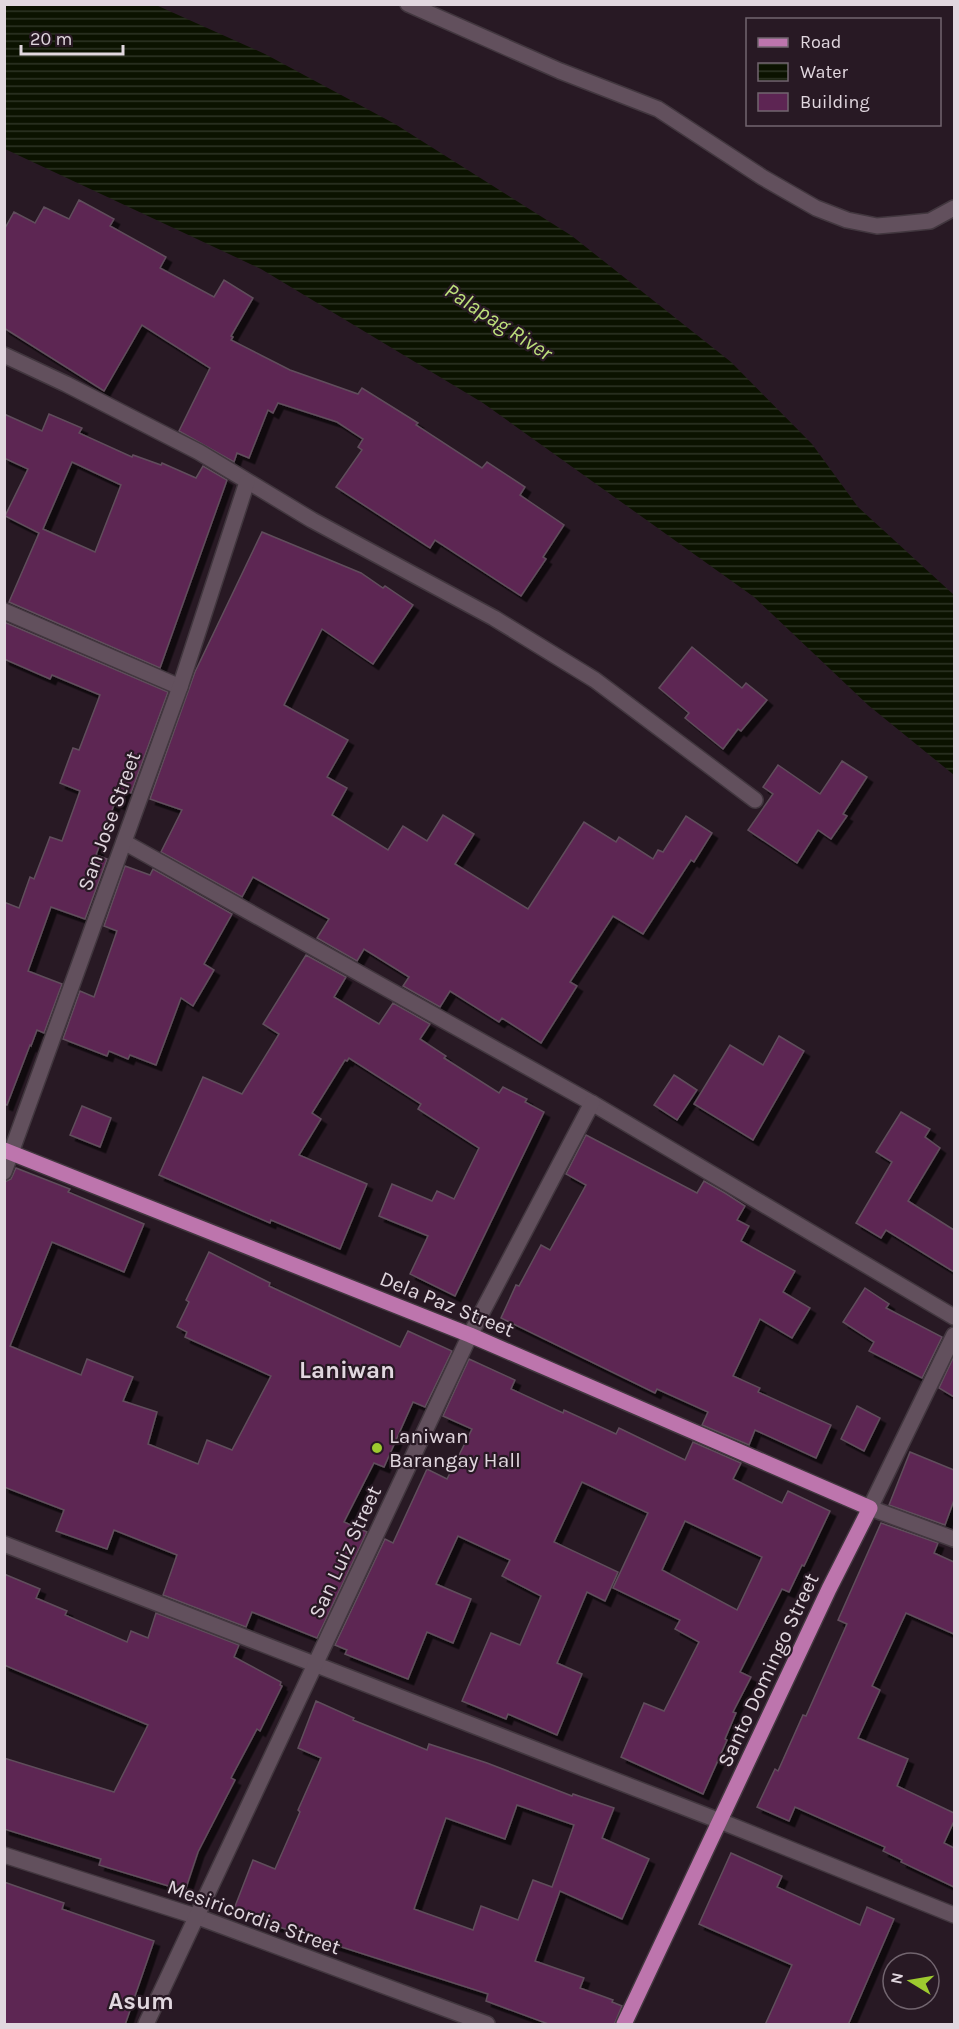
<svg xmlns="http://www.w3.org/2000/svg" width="959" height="2029" font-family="Karla,sans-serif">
	<defs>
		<pattern id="water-rules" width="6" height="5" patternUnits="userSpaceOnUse" patternTransform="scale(1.5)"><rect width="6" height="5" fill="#0b1200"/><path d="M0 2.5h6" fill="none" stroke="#2e3425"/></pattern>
		<filter id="shadow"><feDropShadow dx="5.5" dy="5.5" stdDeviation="0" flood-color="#0009"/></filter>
	</defs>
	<rect width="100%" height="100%" fill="#281924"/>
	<polygon fill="url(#water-rules)" points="5,4 156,5 265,54 395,124 572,236 731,362 812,444 858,507 954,595 954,775 868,705 754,597 483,403 261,269 5,149"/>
	<g fill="#5d2553" stroke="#604e5c" stroke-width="1.5" fill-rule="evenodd" filter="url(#shadow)">
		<polygon points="79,200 114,219 110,226 166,257 160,268 214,297 224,280 253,298 231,336 233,337 231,340 290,370 358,394 362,388 418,423 416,425 482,468 487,462 525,487 520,495 564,525 543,557 546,559 521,596 435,540 430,548 336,487 362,450 358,447 363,439 337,422 278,403 273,413 268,410 249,458 237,453 234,462 179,431 210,368 142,325 104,391 4,328 4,230 14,212 35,223 44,207 69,219"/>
		<path d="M 4,414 L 42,431 L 49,414 L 82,428 L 79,433 L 132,457 L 133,455 L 161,465 L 162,463 L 196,478 L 203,466 L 227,480 L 160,668 L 9,602 L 39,533 L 5,516 L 28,469 L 4,458 ZM 72,462 L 121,485 L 95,552 L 43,529 Z"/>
		<polygon points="262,532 361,573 383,588 385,586 413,605 373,664 322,629 284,705 348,740 327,777 347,788 332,815 388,850 403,826 427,841 443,815 474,834 455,864 528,909 584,822 616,842 619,837 653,859 658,850 663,852 686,816 712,833 694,862 691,860 643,934 613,916 570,982 577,986 541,1043 502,1018 499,1022 450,991 440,1007 403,986 409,977 364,949 357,961 317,938 329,919 253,877 242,897 161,852 182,810 150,799 195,672"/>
		<polygon points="4,622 168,692 131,793 124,790 119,804 115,802 96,855 107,859 85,919 51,907 28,971 62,984 44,1033 37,1030 31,1046 30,1045 7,1105 4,1104 4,902 19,908 30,877 34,879 50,837 62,841 80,791 60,783 73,748 79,750 100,695 52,675 50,679 4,659"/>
		<polygon points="692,647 742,688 746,683 767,700 741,731 738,729 723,749 685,718 689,713 659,688"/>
		<polygon points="842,761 867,777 843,814 847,816 831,839 818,830 797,863 748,830 773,794 763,787 778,765 820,794"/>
		<polygon points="125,866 150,875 153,869 232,914 204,964 214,970 193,1006 181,998 156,1065 130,1055 128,1059 109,1051 107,1056 63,1039 80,991 94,997 117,931 104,926"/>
		<polygon points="306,955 346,977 334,997 379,1024 393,1003 430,1024 420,1039 446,1056 444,1058 499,1093 503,1087 527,1099 525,1102 544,1112 455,1296 410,1274 428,1236 379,1216 392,1184 432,1201 437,1191 454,1199 479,1148 418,1109 421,1104 349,1058 347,1061 345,1060 312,1113 321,1119 299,1155 367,1184 340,1249 271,1220 270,1223 159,1175 203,1077 242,1094 279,1034 263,1024"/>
		<polygon points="779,1036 804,1051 753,1140 694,1104 730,1045 763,1065"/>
		<polygon points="674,1075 697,1090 677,1120 654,1105"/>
		<polygon points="82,1106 111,1118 100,1147 70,1135"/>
		<polygon points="901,1112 930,1129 925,1137 940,1148 908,1201 954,1230 954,1272 886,1230 881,1238 856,1223 892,1162 876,1152"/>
		<polygon points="586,1135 697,1193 704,1181 725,1193 745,1206 737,1220 749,1226 741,1241 795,1271 783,1292 810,1308 792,1338 760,1319 733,1376 760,1388 758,1392 831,1425 816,1458 755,1430 749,1445 702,1425 708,1412 657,1389 655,1393 501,1318 516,1285 519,1286 541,1245 550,1250 586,1185 566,1174"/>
		<polygon points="16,1168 70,1189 68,1192 144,1224 124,1272 52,1242 10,1346 81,1375 87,1359 133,1377 123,1401 157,1412 148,1444 198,1464 207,1440 232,1450 271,1376 185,1337 187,1332 177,1327 189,1302 186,1300 209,1252 270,1283 269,1286 400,1347 408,1331 452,1351 425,1407 413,1402 384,1467 374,1463 344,1522 367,1532 317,1638 252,1612 246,1627 163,1595 177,1555 114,1530 107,1549 56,1531 64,1510 4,1487 4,1182 11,1179"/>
		<polygon points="865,1288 889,1304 886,1308 942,1337 922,1378 869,1351 874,1342 843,1322"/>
		<polygon points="954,1356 954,1397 939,1388"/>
		<path d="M 469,1359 L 515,1380 L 511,1389 L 563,1413 L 564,1410 L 616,1434 L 619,1428 L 685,1460 L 693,1442 L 741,1463 L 733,1479 L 782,1503 L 788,1491 L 830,1511 L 804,1566 L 802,1565 L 789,1592 L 782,1589 L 740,1672 L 751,1677 L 733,1712 L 736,1713 L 725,1739 L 727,1740 L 703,1794 L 621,1757 L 644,1703 L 664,1711 L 699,1642 L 675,1629 L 680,1620 L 613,1588 L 648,1513 L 582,1482 L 554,1542 L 618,1572 L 605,1601 L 587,1592 L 557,1663 L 582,1674 L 557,1735 L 508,1714 L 506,1719 L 462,1701 L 491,1633 L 520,1645 L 541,1596 L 502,1576 L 510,1560 L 458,1536 L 436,1584 L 471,1599 L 453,1643 L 427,1632 L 408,1679 L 345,1654 L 347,1650 L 335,1645 L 385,1539 L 393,1543 L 427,1469 L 447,1479 L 472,1429 L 443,1416 ZM 685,1521 L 762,1557 L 737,1610 L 662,1570 Z"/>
		<polygon points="857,1406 880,1418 864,1451 841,1439"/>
		<polygon points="910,1452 954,1470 954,1500 945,1525 889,1505"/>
		<polygon points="881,1523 938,1543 934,1553 954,1562 954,1634 906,1613 872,1686 880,1690 858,1738 908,1759 897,1786 954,1813 954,1821 944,1843 954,1848 954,1887 901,1862 902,1860 883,1851 885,1847 795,1807 789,1821 757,1807 775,1769 778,1771 803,1715 806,1716 847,1624 838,1620"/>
		<polygon points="4,1574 40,1589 36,1598 67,1611 65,1615 127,1642 131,1631 148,1638 156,1613 239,1645 234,1657 281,1682 280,1685 282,1686 260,1731 257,1729 231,1778 235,1780 198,1852 185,1891 99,1865 101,1859 4,1829 4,1758 114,1792 148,1725 4,1665"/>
		<path d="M 316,1701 L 354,1718 L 353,1720 L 427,1750 L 429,1744 L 487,1763 L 572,1796 L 573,1794 L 614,1808 L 602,1838 L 649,1859 L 622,1919 L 560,1891 L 535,1961 L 584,1978 L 580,1988 L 613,2000 L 612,2002 L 622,2006 L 614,2025 L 551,2025 L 486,2001 L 488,1994 L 273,1925 L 234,1909 L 253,1860 L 275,1869 L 300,1812 L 298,1810 L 321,1758 L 298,1748 ZM 517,1805 L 574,1825 L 552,1887 L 533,1880 L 518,1920 L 481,1906 L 473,1930 L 414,1909 L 446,1818 L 505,1839 Z"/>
		<polygon points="731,1853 782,1876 777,1887 860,1925 867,1907 894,1919 848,2025 765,2025 792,1965 699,1924"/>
		<polygon points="4,1882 64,1903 62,1909 154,1941 125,2025 4,2025"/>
	</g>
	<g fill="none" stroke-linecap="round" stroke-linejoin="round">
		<g stroke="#42373f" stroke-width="18">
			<g id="minor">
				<polyline points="4,355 66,384 199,452 312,520 494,618 595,680 755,800"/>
				<polyline points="4,611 180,687"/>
				<polyline points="124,842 592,1103 954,1317"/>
				<polyline points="4,1172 180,687 247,482"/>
				<polyline points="954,1335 870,1508 954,1539"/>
				<polyline points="4,1544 720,1821 954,1915"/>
				<polyline points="4,1855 198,1917 487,2024"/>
				<polyline points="146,2024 470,1335 592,1103"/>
			</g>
		</g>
		<g stroke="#42373f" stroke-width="18">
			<polyline id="tertiary" points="408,4 560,71 658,109 762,177 816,208 847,220 877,226 900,224 930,221 954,208"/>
		</g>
		<g stroke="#42373f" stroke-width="18">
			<polyline id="primary" points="4,1150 470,1335 870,1508 829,1589 624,2024"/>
		</g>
		<use href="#minor" stroke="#62505d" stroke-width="15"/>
		<use href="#tertiary" stroke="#62505d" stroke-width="15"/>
		<use href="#primary" stroke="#bd75ad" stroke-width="15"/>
	</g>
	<circle fill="#9dca2f" stroke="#281924" stroke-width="2" cx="377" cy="1448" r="6"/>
	<g text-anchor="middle" stroke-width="4.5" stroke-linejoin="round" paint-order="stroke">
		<g font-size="21" fill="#e1d7df" stroke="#281924">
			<text transform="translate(109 821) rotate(-70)" y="7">San Jose Street</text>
			<text transform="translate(447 1304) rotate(22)" y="7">Dela Paz Street</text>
			<text transform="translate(345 1552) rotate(-65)" y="7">San Luiz Street</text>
			<text transform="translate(768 1670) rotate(-65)" y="7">Santo Domingo Street</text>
			<text transform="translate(254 1917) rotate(20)" y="7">Mesiricordia Street</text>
		</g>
		<g font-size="21" fill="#e1d7df" stroke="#281924" text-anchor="start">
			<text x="389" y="1443">Laniwan<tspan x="389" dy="24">Barangay Hall</tspan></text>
		</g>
		<g font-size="22" font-style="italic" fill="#bcdf7b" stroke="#281924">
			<text transform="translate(499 321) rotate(33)" y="8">Palapag River</text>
		</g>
		<g font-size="24" font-weight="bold" fill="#e1d7df" stroke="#281924">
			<text x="347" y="1378">Laniwan</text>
			<text x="141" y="2009">Asum</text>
		</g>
	</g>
	<rect width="959" height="2029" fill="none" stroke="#e1d7df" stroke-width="12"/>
	<rect x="746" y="18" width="195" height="108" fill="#281924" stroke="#72656f" stroke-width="1.5"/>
	<rect x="758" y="38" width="30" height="9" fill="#bd75ad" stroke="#72656f" stroke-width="1.5"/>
	<text x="800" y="48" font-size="18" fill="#e1d7df">Road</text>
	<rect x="758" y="63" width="30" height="18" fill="url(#water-rules)" stroke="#72656f" stroke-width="1.5"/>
	<text x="800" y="78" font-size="18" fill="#e1d7df">Water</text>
	<rect x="758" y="93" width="30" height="18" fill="#5d2553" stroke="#72656f" stroke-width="1.5"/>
	<text x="800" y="108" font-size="18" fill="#e1d7df">Building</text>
	<g transform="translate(911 1981) rotate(281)"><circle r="28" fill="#281924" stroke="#72656f" stroke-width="1.5"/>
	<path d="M0-4.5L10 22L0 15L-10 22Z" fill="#9dca2f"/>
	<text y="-9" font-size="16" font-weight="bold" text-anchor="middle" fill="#e1d7df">N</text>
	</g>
	<path d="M21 45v9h102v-9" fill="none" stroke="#e1d7df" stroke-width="3"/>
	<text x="30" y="45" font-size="18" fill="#e1d7df" stroke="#281924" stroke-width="4.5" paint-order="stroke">20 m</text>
</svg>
